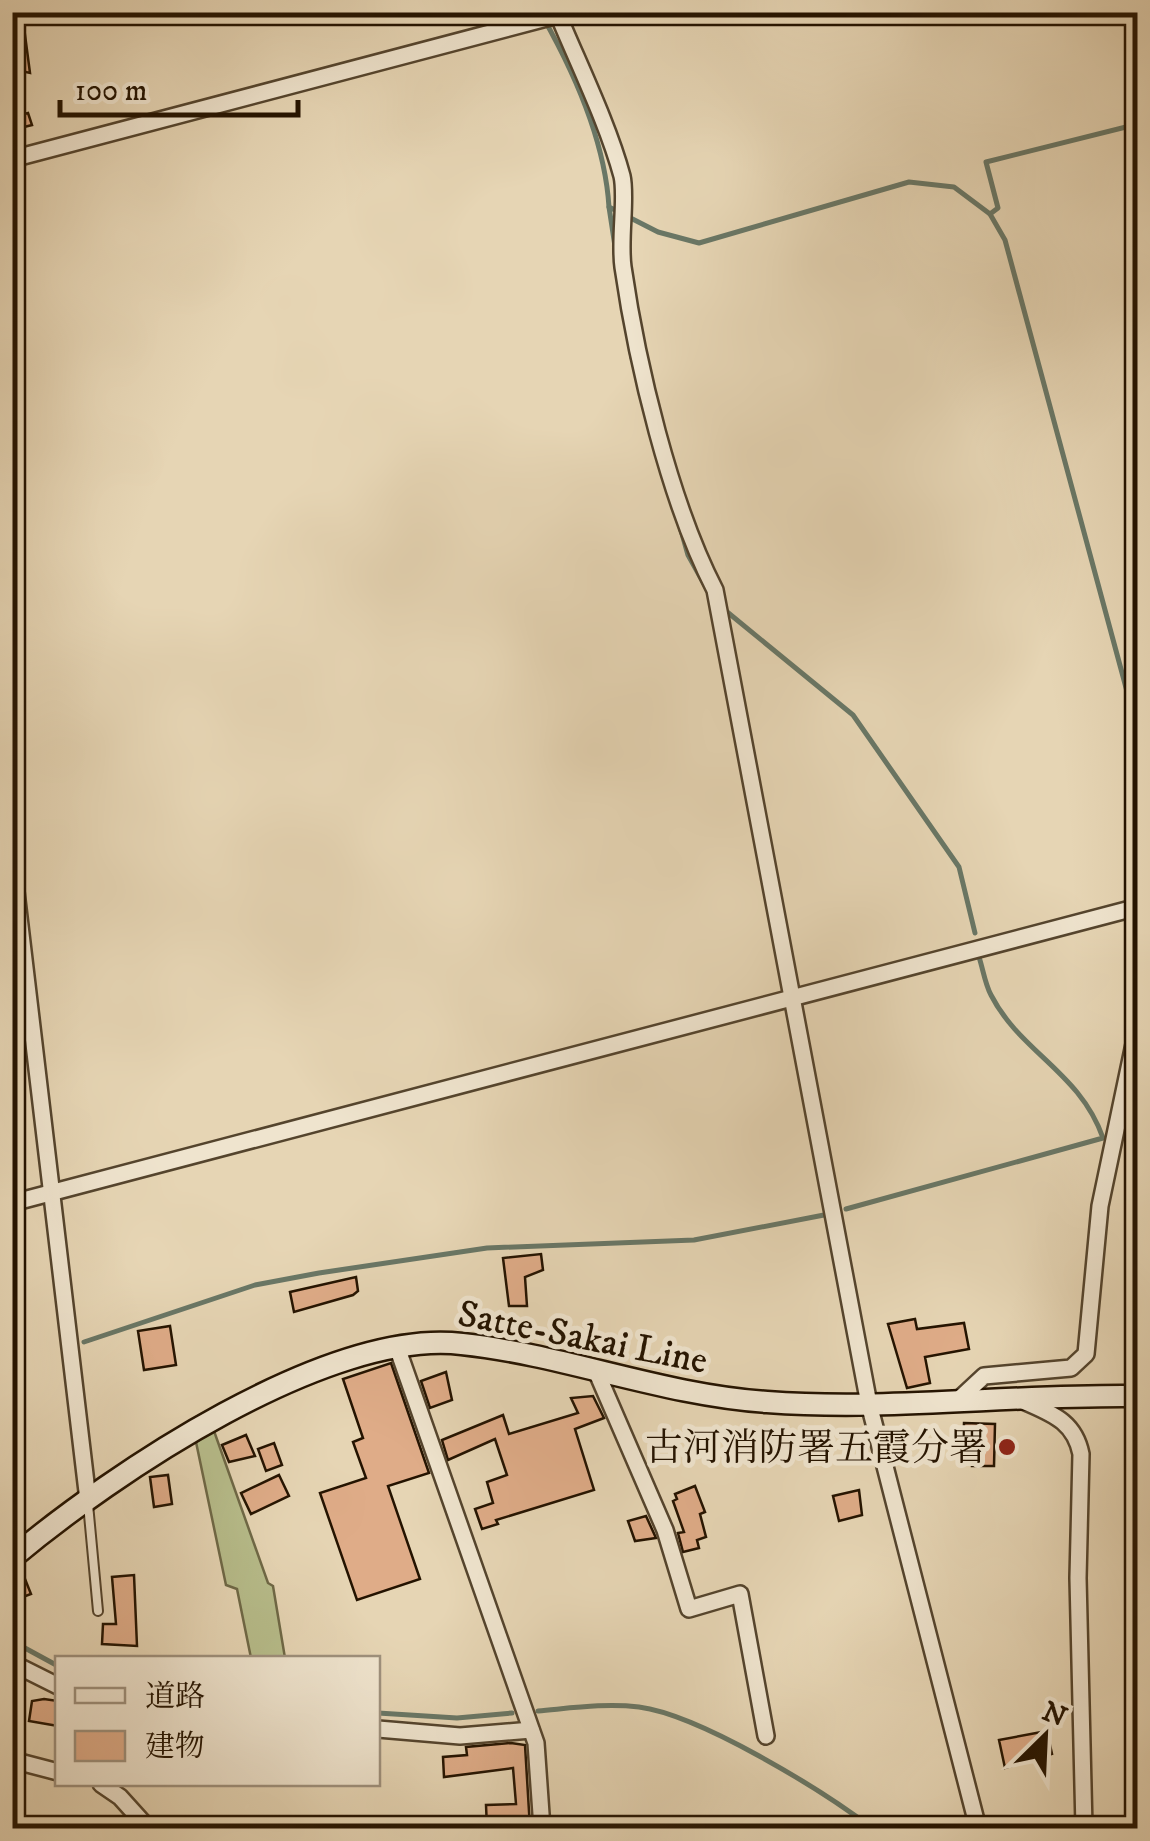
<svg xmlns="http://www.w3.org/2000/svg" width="1150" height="1841" font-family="'IM FELL DW Pica','Noto Serif JP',serif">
	<rect width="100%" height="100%" fill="#e6d5b4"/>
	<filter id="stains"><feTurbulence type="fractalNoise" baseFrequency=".002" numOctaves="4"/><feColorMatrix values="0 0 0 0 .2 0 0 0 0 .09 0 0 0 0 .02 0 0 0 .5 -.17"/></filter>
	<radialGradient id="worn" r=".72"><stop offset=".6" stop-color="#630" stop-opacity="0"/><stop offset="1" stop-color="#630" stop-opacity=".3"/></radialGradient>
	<polygon fill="#b7bd8b" stroke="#6e6846" stroke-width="2.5" points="214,1431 268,1583 273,1586 285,1658 251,1658 237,1589 226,1585 196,1442"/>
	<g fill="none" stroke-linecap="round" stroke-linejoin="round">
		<g stroke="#697766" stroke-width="5">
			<path d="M 544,19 C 576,76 605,143 609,207 L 658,232 L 699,243 L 909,182 L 954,187 L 990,214 L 1005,240 L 1138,732"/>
			<polyline points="609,207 632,358"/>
			<polyline points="990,214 998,208 986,162 1138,124"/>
			<polyline points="679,523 688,555 708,591"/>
			<polyline points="726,611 853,715 959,867 975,933"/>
			<path d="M 846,1209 L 1103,1138 C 1080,1072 1020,1052 991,995 C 985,984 983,969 979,957"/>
			<polyline points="84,1342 255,1285 319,1273 487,1248 694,1240 824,1215"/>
			<polyline points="12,1641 58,1666"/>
			<path d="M 538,1711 C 572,1708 605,1703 639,1707 C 700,1715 822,1790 872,1828"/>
			<polyline points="378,1713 457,1718 512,1713"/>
		</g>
	</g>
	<g fill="#dfac88" stroke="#241300" stroke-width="2.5">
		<polygon points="12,12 22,12 30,73 12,69"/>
		<polygon points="28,113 32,125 12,130 12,117"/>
		<polygon points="541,1254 543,1270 525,1277 527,1306 509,1306 503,1258"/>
		<polygon points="356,1277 358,1291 353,1295 294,1312 290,1292"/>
		<polygon points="915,1319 917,1329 964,1323 969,1349 925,1357 930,1383 907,1388 888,1324"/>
		<polygon points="170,1326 176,1365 144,1370 138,1331"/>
		<polygon points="391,1363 429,1473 388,1486 420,1579 357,1600 320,1493 366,1478 353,1442 363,1438 343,1379"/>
		<polygon points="446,1372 452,1400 430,1408 421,1381"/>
		<polygon points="593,1396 604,1418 575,1429 594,1490 496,1520 498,1524 482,1529 475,1509 493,1503 487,1482 507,1475 495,1439 448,1460 442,1440 503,1415 509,1434 578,1413 571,1398"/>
		<polygon points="964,1423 995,1424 994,1466 972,1466 972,1452 963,1452"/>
		<polygon points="246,1435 255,1456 229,1462 222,1445"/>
		<polygon points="274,1443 282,1465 266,1471 258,1449"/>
		<polygon points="168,1475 172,1504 154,1507 150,1477"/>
		<polygon points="279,1475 289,1496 251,1514 241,1493"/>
		<polygon points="695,1486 705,1512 700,1514 706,1537 697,1540 699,1548 683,1552 678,1533 684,1532 673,1501 677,1499 675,1494"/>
		<polygon points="859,1490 862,1515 839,1521 833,1496"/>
		<polygon points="646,1516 656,1538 635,1541 628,1521"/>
		<polygon points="23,1574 31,1594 12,1601 12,1578"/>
		<polygon points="134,1575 137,1646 102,1644 103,1624 116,1624 112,1577"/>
		<polygon points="44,1699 58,1701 58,1726 29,1721 32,1701"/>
		<polygon points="1047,1731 1052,1754 1005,1768 999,1740"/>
		<polygon points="511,1743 525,1745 530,1828 487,1828 486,1805 516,1804 513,1768 444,1777 443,1757 467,1755 466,1747"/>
	</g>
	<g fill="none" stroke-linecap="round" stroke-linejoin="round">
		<g stroke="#54442d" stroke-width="12">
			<polyline id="lane" points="88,1504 98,1611"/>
		</g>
		<g stroke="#54442d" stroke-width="20">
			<g id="street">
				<path d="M 557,12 C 578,63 608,124 622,176 C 627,197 619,239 623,267 C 637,364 670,503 715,590 L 869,1404 L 978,1828"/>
				<polyline points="12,159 558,15"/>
				<polyline points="12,858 88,1500"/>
				<polyline points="12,1203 1138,907"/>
				<polyline points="397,1347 536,1743 542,1828"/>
				<polyline points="597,1373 665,1530 689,1609 740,1594 766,1736"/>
				<path d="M 1019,1399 C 1049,1413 1074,1419 1081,1454 L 1078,1578 L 1084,1828"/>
				<polyline points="956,1402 984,1376 1071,1368 1086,1354 1100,1206 1138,1025"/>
				<polyline points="12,1663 58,1686"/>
				<polyline points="378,1729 460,1736 531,1730"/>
				<polyline points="12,1760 58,1772"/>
				<polyline points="101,1784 120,1797 148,1828"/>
			</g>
		</g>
		<g stroke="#241300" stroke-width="25">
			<path id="secondary" d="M 12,1558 C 112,1474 328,1328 462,1344 C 565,1355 662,1395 767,1402 C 890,1411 1014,1394 1138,1396"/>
		</g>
		<use href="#lane" stroke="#efe4ce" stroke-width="8"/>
		<use href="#street" stroke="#efe4ce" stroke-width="15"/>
		<use href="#secondary" stroke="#efe4ce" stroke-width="20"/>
	</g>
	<circle fill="#8f2418" stroke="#efe4ce" stroke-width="4" cx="1007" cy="1447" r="10"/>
	<g text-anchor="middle" stroke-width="10" stroke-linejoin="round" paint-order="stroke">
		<g font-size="38" fill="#241300" stroke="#efe4ce">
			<text transform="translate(583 1336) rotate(11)" y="13">Satte-Sakai Line</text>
		</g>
		<g font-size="38" fill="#241300" stroke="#efe4ce" text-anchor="end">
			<text x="987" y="1460">古河消防署五霞分署</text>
		</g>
	</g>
	<rect width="1150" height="1841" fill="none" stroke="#e6d5b4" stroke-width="50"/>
	<rect x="15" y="15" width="1120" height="1811" fill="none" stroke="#241300" stroke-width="5"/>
	<rect x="25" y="25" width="1100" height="1791" fill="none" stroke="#241300" stroke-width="2.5"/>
	<rect x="55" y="1656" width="325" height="130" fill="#efe4ce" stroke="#9e907c" stroke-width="2.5"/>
	<rect x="75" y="1688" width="50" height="15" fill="#efe4ce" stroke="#9e907c" stroke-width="2.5"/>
	<text x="145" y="1706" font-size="30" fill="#241300">道路</text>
	<rect x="75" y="1731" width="50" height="30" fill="#dfac88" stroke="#9e907c" stroke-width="2.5"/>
	<text x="145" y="1756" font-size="30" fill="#241300">建物</text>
	<g transform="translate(1045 1736) rotate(24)" stroke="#efe4ce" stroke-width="8" paint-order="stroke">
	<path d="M0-8L18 38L0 25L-18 38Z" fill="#241300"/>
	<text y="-15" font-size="28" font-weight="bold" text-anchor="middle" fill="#241300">N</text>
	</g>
	<path d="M60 100v15h238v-15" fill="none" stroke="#241300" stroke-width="5"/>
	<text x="75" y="100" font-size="30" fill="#241300" stroke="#efe4ce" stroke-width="8" paint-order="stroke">100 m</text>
	<rect width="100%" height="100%" filter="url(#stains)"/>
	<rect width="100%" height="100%" fill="url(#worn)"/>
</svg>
